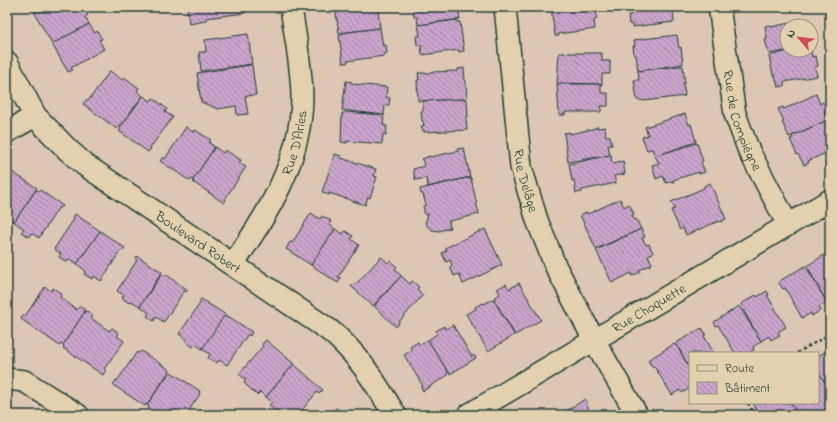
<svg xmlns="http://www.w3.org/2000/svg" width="837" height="422" font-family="'Indie Flower',sans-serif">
	<defs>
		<pattern id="building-back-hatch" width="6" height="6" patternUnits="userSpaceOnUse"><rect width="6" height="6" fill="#cba4cc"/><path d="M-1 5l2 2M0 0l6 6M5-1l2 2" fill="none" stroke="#a487a6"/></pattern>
	</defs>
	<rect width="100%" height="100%" fill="#ddc7b4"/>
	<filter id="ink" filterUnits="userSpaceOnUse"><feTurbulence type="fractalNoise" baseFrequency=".025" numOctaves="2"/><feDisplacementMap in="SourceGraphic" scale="8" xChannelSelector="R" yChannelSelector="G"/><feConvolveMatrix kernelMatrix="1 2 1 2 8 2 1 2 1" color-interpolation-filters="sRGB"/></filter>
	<g filter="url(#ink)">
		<g fill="url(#building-back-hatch)" stroke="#1f3d34">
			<polygon points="48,7 84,7 88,15 85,17 89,24 52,44 34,12 38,10 40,12"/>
			<polygon points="187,7 244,7 245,13 206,18 206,21 189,24"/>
			<polygon points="335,7 381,7 381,10 378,10 380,28 339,33"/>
			<polygon points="458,7 460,19 418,25 417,17 414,17 413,8"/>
			<polygon points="551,7 596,7 597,19 594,20 595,29 558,34 559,36 555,36"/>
			<polygon points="630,7 674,7 675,10 673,10 674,22 632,27 632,24 629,24 628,15 631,15"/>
			<polygon points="457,20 457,22 460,22 464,51 459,52 459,50 422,55 421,45 417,45 416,36 420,36 418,25"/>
			<polygon points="804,20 806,26 787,26 787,50 791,50 769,54 765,40 767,39 765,26 770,25 771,27"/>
			<polygon points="89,24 95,33 97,31 102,39 99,40 104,49 71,68 73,70 68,72 52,44"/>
			<polygon points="380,28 383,46 386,45 387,53 384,54 384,56 347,61 347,63 343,63 339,35 342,35 342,33"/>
			<polygon points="248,34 252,64 201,71 199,52 206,52 205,40"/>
			<polygon points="677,35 679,48 681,47 683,64 638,71 636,55 634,55 633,46 635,46 634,40"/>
			<polygon points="791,50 811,50 812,57 816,56 818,66 815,67 817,76 784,82 784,86 778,87 775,75 773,75 769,56"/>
			<polygon points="559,53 602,53 602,61 610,61 610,74 602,74 602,84 557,83"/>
			<polygon points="250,65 252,65 256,95 245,96 248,114 237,115 236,106 218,109 201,102 197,73"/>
			<polygon points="679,66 683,66 685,83 683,83 685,96 643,101 642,100 637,100 634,80 639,80 638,71"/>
			<polygon points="464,68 465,81 466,81 467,99 418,101 417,80 419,80 418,73 429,73 431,71 431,72 458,71 458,69"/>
			<polygon points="110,71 122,80 124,77 139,88 137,91 143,96 117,129 83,104 86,100 88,101"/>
			<polygon points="346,81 352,82 352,84 387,87 386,97 390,98 389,105 385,105 384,115 342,110"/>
			<polygon points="557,84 602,84 601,84 601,93 608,93 608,106 601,106 601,112 565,112 565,115 559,115"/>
			<polygon points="816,94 820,104 823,102 827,110 824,111 828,120 789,137 782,122 784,121 778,109 783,107 784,109"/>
			<polygon points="143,96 151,101 153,98 167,109 165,112 173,117 150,148 151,149 148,152 119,131 121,129 120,128"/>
			<polygon points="463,99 467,100 468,117 466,117 467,130 424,132 424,130 422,130 421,126 424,126 423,121 422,121 421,111 423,111 423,101"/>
			<polygon points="345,112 384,115 383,125 387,126 386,135 383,134 382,144 347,141 347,143 341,142 342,113 344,113"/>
			<polygon points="685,114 689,125 691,124 696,142 655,156 652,149 647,150 642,137 648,135 645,127"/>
			<polygon points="828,120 830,125 830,151 808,161 809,163 804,165 798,154 797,155 790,139 793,138 792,136"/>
			<polygon points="186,127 194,133 195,130 211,140 209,143 215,147 193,180 192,179 190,181 160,161 163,157 165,159"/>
			<polygon points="596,127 598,127 598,128 605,127 606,136 610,136 612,145 608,145 610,155 568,162 564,133 570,132 570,134 596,128"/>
			<polygon points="697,143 703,161 701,162 705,172 699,174 699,172 673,180 674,182 672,182 671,181 666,183 663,176 656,179 652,165 659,163 655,156"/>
			<polygon points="215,147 223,153 225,150 241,160 239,163 246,167 225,199 226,200 224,203 193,182 194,181 193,180"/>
			<polygon points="464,148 470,177 427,187 428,186 426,178 416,180 415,179 413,169 424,166 422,159 430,156 430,157 458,151 457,149"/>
			<polygon points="335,154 341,156 341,158 376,169 374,176 377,177 370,198 368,197 365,205 329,193 329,195 322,192"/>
			<polygon points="610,155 612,156 611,157 612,163 623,161 625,174 614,176 616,183 582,190 582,192 576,193 574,180 572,181 569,164"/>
			<polygon points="12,172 37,188 14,222 7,217 7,183 12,176 10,175"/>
			<polygon points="467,178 471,178 479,214 449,221 450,228 439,231 432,230 425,224 428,214 425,215 423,206 426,205 423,194 421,194 420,189"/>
			<polygon points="710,183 726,219 720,222 719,221 686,235 683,228 680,230 671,210 675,209 671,202 704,188 704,186"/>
			<polygon points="36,190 38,191 40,190 63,206 61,208 59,207 39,238 31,233 29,237 21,232 24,229 14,222"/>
			<polygon points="620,199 624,207 629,204 634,214 632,215 634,220 636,219 641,229 596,249 580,215 587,212 588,214"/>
			<polygon points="311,213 320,219 322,216 331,221 329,224 335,229 311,265 286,249 290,242 292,243"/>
			<polygon points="75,214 100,231 77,264 69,259 67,262 59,257 61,254 54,249 74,219 73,218"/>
			<polygon points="335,229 343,234 345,231 353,236 351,239 359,245 338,277 341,278 338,283 311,265"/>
			<polygon points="485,229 502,265 463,284 459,274 454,276 450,267 452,265 450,260 446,262 442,253 447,250 445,248"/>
			<polygon points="641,229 645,237 642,238 646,245 649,244 653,253 648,255 652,264 639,270 640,272 632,276 631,273 612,283 596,250"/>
			<polygon points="100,231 125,248 123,251 121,250 101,281 94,276 92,279 84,274 86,271 77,264"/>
			<polygon points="830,251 830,301 827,303 807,266"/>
			<polygon points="137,256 162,272 140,306 131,301 129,303 122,298 124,295 117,291 137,260 135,259"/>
			<polygon points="381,257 388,263 390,261 397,267 395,269 401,276 373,306 351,286 354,283 356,284"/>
			<polygon points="805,266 806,269 807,268 827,303 819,307 821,310 812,316 811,313 802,318 785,288 783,289 778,282"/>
			<polygon points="162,274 164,276 165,274 188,290 186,292 184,291 164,322 156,317 154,321 147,316 149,313 140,306"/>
			<polygon points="401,276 410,284 412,281 419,287 417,289 423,295 398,323 399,324 396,327 375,307 375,305"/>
			<polygon points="519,283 541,320 515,335 494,300 495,300 494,298 500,294 497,289 506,284 509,289"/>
			<polygon points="45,287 51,291 53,288 62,294 60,297 77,310 80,306 85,310 84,313 63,345 61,344 60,346 21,319 23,315 25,316"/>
			<polygon points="767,291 769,295 767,295 786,327 778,332 780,335 771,340 769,336 761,341 742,308 743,308 741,304 756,295 757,297"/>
			<polygon points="201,299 226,315 202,349 195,344 193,347 186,342 187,340 179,334 201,302 199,301"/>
			<polygon points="493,299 514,334 513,336 488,351 466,314 476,309 475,307 483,303 484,304"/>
			<polygon points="739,306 761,341 753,347 754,350 749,353 745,353 744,352 742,353 735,353 718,325 716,326 714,322"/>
			<polygon points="87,311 93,316 91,318 109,331 112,328 119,333 117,336 124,341 104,369 106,371 103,375 63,348 64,347 63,345 84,313"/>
			<polygon points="224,316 226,318 228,316 252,332 250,336 248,334 227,365 219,360 217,363 208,358 210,354 202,349"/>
			<polygon points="453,325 472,357 474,355 476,358 450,374 449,372 448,372 428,340 437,334 436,331 444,326 445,329"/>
			<polygon points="702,328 706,334 704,336 714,353 690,353 690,369 676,343"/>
			<polygon points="266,340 294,364 266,397 260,392 257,395 244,383 246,380 239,374 263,346 262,344"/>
			<polygon points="428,340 448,372 447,373 448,375 423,391 421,387 423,386 404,355 412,350 410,347 418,342 420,345"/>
			<polygon points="674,344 676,346 677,346 690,369 690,384 689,385 690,388 682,393 680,390 672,395 654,366 652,367 648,360"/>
			<polygon points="830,349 830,391 818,371 818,356"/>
			<polygon points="141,351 170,370 147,405 146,404 145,406 113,385 116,380 117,381 137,352 139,353"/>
			<polygon points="294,364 323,390 319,394 317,392 298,415 280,415 269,405 272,402 266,397"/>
			<polygon points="818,371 830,391 830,415 799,415 791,403 818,403"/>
			<polygon points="171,372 200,391 199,393 200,394 186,415 158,415 148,408 149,406 147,405 169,373"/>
			<polygon points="585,399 588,403 586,404 592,415 560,415"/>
			<polygon points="753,403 791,403 799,415 760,415"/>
			<polygon points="337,408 341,415 328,415 333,412 333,410"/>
		</g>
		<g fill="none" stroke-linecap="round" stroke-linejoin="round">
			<g stroke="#1f3d34" stroke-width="24">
				<g id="minor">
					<path id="s1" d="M 505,7 L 521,167 L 537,220 L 555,265 L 594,340 L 637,415"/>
					<path id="s2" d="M 719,7 L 735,114 L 749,151 L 788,225"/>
					<polyline points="7,132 35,116"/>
					<path id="s3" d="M 233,264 C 268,214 301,161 302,98 C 302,68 295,37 291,7"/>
					<polyline points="7,379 24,381 78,415"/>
					<path id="s4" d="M 468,415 L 830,200"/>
				</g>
			</g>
			<g stroke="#1f3d34" stroke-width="25">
				<g id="tertiary">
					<path id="s5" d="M 7,63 L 35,116 L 67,149 L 85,165 L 329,330 C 358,353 376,384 395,415"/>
				</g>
			</g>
			<g stroke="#1f3d34" stroke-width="2.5" stroke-dasharray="3 3" stroke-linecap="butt">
				<polyline points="797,353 830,334"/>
				<polyline points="748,403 755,415"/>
			</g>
			<use href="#minor" stroke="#e2d0ae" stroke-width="21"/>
			<use href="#tertiary" stroke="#e2d0ae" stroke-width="22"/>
		</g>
	</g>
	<g text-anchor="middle" stroke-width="3.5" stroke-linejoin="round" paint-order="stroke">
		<g font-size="14" fill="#1f3d34" stroke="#e2d0ae">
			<text dy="5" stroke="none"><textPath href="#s2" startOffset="116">Rue de Compiègne</textPath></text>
			<text dy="5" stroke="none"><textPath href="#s3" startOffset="137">Rue D'Arles</textPath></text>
			<text dy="5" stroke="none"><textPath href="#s1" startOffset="175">Rue Delâge</textPath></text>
			<text dy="5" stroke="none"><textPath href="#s5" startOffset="267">Boulevard Robert</textPath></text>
			<text dy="5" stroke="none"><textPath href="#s4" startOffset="210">Rue Choquette</textPath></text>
		</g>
	</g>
	<rect width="837" height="422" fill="none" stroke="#e2d0ae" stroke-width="24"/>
	<rect x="12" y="12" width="813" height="398" fill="none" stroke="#1f3d34" stroke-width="1.5" filter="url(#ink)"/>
	<rect x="689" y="352" width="130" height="52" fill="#e2d0ae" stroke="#94957d"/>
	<rect x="697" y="365" width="20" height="6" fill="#e2d0ae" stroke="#94957d"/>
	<text x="725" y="372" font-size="12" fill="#1f3d34">Route</text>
	<rect x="697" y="382" width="20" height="12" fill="url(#building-back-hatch)" stroke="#94957d"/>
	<text x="725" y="392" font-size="12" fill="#1f3d34">Bâtiment</text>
	<g transform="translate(799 38) rotate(298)"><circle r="19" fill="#e2d0ae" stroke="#94957d"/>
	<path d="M0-3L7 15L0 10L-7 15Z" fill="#d1495b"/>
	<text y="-6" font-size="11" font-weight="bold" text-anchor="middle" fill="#1f3d34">N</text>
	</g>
</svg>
